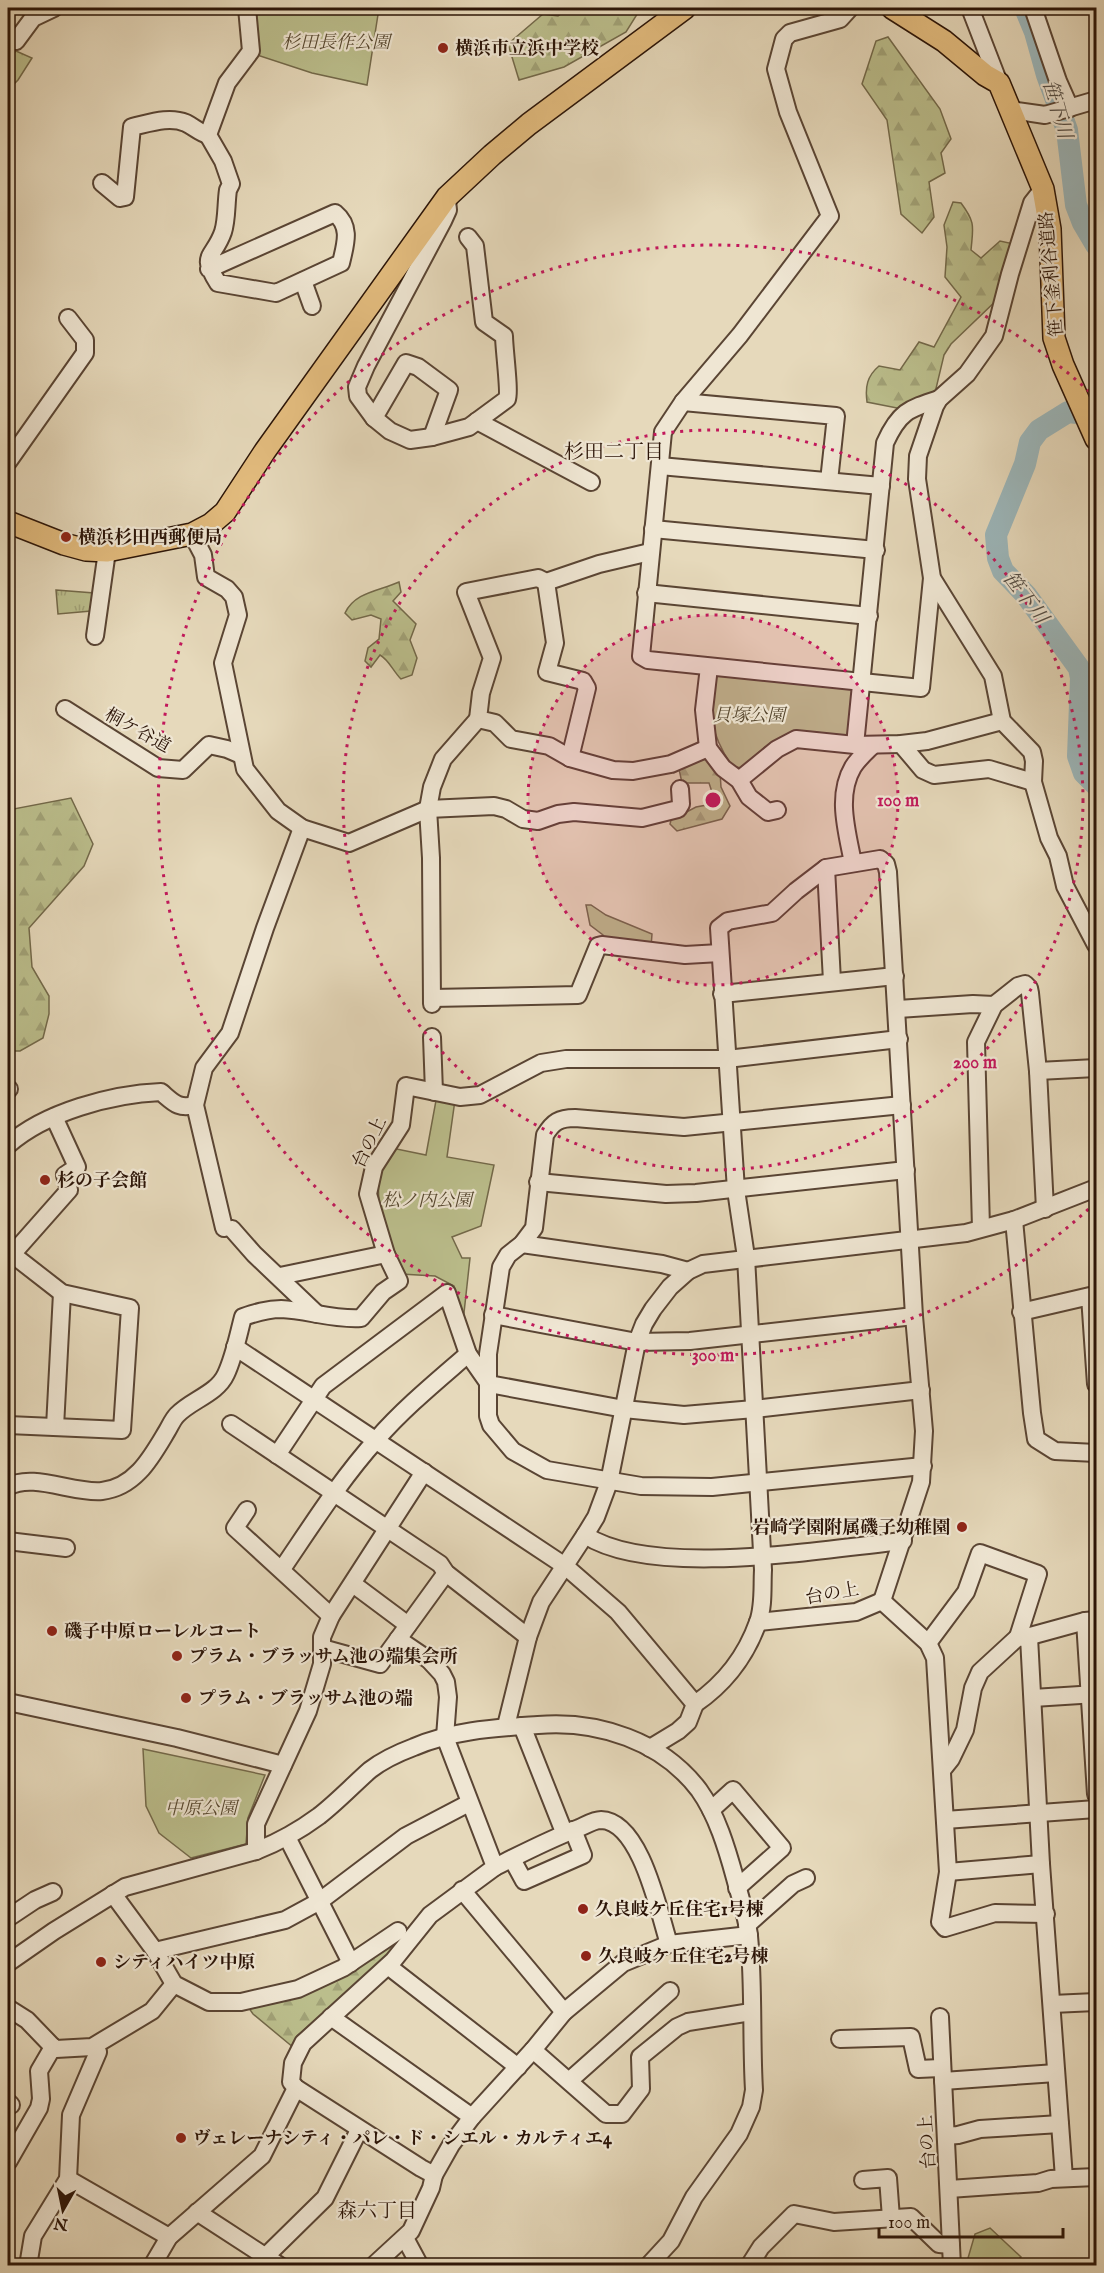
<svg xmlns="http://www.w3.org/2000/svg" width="1104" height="2273" font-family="'IM FELL English','Noto Serif JP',serif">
	<defs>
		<pattern id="grass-tufts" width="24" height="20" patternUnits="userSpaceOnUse" patternTransform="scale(1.5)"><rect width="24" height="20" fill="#bbbe8c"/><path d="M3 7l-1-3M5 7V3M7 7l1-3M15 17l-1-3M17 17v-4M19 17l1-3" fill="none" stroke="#a1a277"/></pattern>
		<pattern id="forest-firs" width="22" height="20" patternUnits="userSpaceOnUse" patternTransform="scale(1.5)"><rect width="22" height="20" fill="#bbbe8c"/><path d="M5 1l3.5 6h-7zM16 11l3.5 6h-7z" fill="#a1a277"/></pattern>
	</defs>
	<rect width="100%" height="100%" fill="#e6d9bb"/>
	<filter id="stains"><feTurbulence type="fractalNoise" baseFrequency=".00333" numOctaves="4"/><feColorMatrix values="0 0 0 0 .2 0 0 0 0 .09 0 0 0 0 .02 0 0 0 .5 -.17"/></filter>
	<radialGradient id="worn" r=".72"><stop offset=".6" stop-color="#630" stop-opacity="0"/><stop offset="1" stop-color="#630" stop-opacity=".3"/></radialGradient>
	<g fill="url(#grass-tufts)" stroke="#73694a" stroke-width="1.5">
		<polygon points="16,51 32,58 18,80 8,90 8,59"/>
		<polygon points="56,590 94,593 91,611 58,614"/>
	</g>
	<g fill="url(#forest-firs)" stroke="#73694a" stroke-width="1.5">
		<polygon points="569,8 641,8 626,32 564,67 519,80 508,44 543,14 558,16"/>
		<polygon points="888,37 940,109 951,139 941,153 945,173 929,182 934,217 922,233 901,214 887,120 862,84 876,41"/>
		<path d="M 953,202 L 961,203 C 976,223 973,227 971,250 L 981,258 L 1000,241 L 1014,244 L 1003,294 L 951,344 L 944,355 L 934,397 L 897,408 L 867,402 C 865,387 867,376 879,366 L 900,370 L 919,342 L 934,347 L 961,297 L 945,277 L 947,247 L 944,225 Z"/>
		<path d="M 399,582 L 401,592 L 393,601 L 416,624 L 410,640 L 417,658 L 412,675 L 401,679 C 393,671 389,660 380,655 L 371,667 L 365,661 L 368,648 L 379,639 L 381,619 L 371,615 L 352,620 L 345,613 C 355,592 379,591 399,582 Z"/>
		<polygon points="706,758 720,772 721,787 730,806 722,819 677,831 670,824 671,820 696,807 712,804 713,795 709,783 682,783 679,769"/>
		<polygon points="71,798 93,844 84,866 29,928 32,967 49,996 49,1014 43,1038 20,1051 8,1051 8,810"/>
		<polygon points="412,1926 380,1963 297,2036 294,2048 253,2014 246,2004 350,1969"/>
	</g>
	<g fill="#bbbe8c" stroke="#73694a" stroke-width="1.5">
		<polygon points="253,8 379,8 367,85 312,73 254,54"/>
		<path d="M 719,674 L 851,688 L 854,694 L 851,734 L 843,738 L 793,732 L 765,747 L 741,768 L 732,766 C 709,732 710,716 715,677 Z"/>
		<polygon points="586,905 591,905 606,915 652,934 651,947 607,944 603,935 590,925"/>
		<polygon points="437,1095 455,1100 447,1157 494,1165 481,1226 452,1237 462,1258 470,1258 463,1322 454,1286 435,1276 401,1274 379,1204 378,1178 392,1148 426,1155"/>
		<polygon points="143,1749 265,1775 248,1818 246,1844 191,1858 159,1833 146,1806"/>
		<polygon points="990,2228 1021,2257 1012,2265 966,2265 975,2234"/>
	</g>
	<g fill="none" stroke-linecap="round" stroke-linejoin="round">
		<g stroke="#9cb7bb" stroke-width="22">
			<polyline points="1025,8 1035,32 1047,75 1067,130 1076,205 1083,223 1096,245"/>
			<polyline points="1096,415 1068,412 1039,430 1030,442 1025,464 996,535 998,558 1003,571 1026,595 1079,668 1081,678 1078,756 1084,773 1096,785"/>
		</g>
		<g stroke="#5a4534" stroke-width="20">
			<g id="minor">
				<polyline points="850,8 840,19 790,33 784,39 776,69 788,112 830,216 740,335 683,402 663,432 641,656 648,660 921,688 932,578"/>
				<polyline points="970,8 999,83"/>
				<polyline points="1033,8 1058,81 1070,108"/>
				<polyline points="16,41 33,18 54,8"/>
				<polyline points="1011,110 1045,115 1096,100"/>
				<path d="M 102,183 L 120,198 L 125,197 L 132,127 C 150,123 169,116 186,123 C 194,127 200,133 208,135"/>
				<polyline points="1043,189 1032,203 1010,274 994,336 967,374 939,399 935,406 918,456 917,479 932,578 993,676 1002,721 1032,752 1034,761 1033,782 1049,838 1058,856 1065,886 1096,945"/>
				<path d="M 447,200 L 448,210 L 443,221 L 366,366 L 357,387 L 358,396 L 374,418 L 390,431 L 410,440 L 432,437 L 469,427 L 507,399 C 510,392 504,348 504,336 L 484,322 L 475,246 L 468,237"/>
				<path d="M 209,269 L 335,213 C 352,227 345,245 341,263 L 276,293 L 218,283 C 199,254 214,258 223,232 C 227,220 226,203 228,190 L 231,184 L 223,161 L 208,135 L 227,83 L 251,51 L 247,8"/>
				<polyline points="303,281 312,306"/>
				<polyline points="683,402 836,416 829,481"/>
				<polyline points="374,418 406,363 418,367 449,390 432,437"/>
				<polyline points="477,421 591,482"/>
				<polyline points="8,462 85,353 85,340 68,318"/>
				<polyline points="660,466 881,486"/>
				<polyline points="653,529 876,550"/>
				<polyline points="192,534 203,555 206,577 227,589 234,597 238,615 223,663 245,769 278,811 302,828 349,843 428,809 494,806 506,809 523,819 538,821 558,814 574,812 642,818 678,809 681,804 680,789"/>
				<polyline points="650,552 599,564 546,582 538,578 466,592 492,658 481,693 478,719 495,723 511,739 549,746 570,758 613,770 633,771 671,764 708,748"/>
				<polyline points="546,582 555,643 547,672 583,681 587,688 570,758"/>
				<polyline points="646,593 869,616"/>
				<polyline points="95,636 107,551"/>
				<polyline points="709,667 704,710 708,748 723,768 739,780 749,797 768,812 777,810"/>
				<polyline points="65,709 158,768 183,770 209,745 227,749 241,755"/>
				<polyline points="901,744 923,770 934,775 989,769 1033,782"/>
				<path d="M 855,745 L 885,443 C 899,412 908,409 939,399"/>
				<polyline points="739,780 777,749 796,739 855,745 901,744 927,741 1002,721"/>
				<path d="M 853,863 C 847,831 836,796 853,767 C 858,759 866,752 872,746"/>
				<polyline points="826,868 832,981"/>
				<polyline points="722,994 895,976"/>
				<polyline points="432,998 578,995 598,946 602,945 685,955 720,953"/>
				<polyline points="432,1004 431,858 428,809 432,787 443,759 478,719"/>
				<polyline points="898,1009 973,1004 994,1005"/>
				<polyline points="432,1037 434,1092"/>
				<polyline points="1038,1071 1096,1068"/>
				<polyline points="8,1090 9,1089"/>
				<path d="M 902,1105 L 684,1127 L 575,1118 C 559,1118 553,1122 545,1135 L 534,1228 L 522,1244 L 508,1255 L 501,1267 L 488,1354 L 488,1416 L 491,1425 L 513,1451 L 547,1470 L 641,1486 L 712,1487 L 923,1466"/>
				<path d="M 8,1145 C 45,1112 112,1094 161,1092 C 174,1103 178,1109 195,1105"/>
				<polyline points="538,1182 666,1194 696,1193 906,1170"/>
				<polyline points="1014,1220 1032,1413 1036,1439 1055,1451 1096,1453"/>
				<polyline points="224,1228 195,1105 204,1068 230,1033 265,928 302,828"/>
				<polyline points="981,1228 976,1042 994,1005 1018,986 1025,984 1029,988 1030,993 1038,1071 1045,1209"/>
				<polyline points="232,1229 254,1254 317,1314"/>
				<polyline points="522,1244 662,1264 688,1271"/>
				<polyline points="8,1251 62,1293 130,1308 122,1430 8,1425"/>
				<polyline points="8,1259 69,1190 65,1175 77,1167 54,1117"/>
				<polyline points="280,1276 386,1254"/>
				<polyline points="1021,1312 1090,1296 1096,1384"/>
				<polyline points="493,1315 637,1342 690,1341 914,1316"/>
				<path d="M 235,1347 L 565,1566 L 618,1612 L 695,1704 C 724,1684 746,1656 758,1622 C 764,1606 762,1587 763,1570 L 746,1257 L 736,1190 L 719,928 L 728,921 L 772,913 L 796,891 L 826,868 L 880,859 L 886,864 L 888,872 L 914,1316 L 924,1431 L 921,1482 L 882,1601"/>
				<polyline points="489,1384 624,1409 684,1415 754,1409 921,1390"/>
				<polyline points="231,1424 440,1564 446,1573 528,1637"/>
				<polyline points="55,1427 62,1293"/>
				<polyline points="277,1455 323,1386 447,1293 468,1354 489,1384"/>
				<path d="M 8,1487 C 32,1472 74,1494 102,1491 C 136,1487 152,1456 167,1431 C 170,1426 173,1419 177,1415 C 191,1400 217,1394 226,1374 C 234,1357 238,1336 243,1317 C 255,1313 267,1309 281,1309 C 307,1310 334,1320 361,1318 L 383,1292 L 399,1281 L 386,1254 L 368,1194 L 374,1167 L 401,1125 L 406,1086 L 460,1097 L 480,1095 L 541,1063 L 566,1059 L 727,1059 L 899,1039"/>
				<polyline points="247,1510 235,1528 331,1616"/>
				<path d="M 585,1535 C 652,1579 823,1549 903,1541"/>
				<polyline points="8,1541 66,1548"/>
				<path d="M 282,1569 C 312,1525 341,1479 377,1439 C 404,1408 437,1381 468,1354"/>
				<polyline points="353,1584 408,1625"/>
				<polyline points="882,1601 928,1643 935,1658 948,1872 940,1922 945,1928 995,1913 1046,1914"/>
				<polyline points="1085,1621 1096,1794"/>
				<polyline points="758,1622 856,1612 882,1601"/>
				<polyline points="1029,1637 1041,1864 1064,2178"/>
				<polyline points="398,1639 429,1660 442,1674 446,1682 448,1697 445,1737 495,1867 430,1915 393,1961 303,2043 293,2063 291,2082 296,2088 421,2168 434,2175 451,2145 472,2117 533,2050 564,2012 623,1963 669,1944 749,1935"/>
				<polyline points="928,1643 966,1592 980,1553 1038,1574 1018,1637"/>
				<polyline points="322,1648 322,1637 331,1616 424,1472"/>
				<polyline points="1033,1698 1096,1694"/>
				<polyline points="8,1702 177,1738 283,1765"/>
				<polyline points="506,1726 528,1637 541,1602 585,1535 596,1517 609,1482 637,1342 644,1324 653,1309 670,1287 688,1271 703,1264 966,1233 1014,1220 1096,1188"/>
				<polyline points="522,1726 564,1832"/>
				<polyline points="650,1748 678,1731 688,1722 695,1704"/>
				<polyline points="943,1769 951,1759 965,1730 973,1688 980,1672 1018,1637 1023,1638 1085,1621 1096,1620"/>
				<polyline points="711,1810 733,1790 782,1848 737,1888"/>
				<polyline points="945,1820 1096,1809"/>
				<polyline points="287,1837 351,1963"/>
				<polyline points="256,1851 256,1824 308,1711 322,1664 322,1648 380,1664 446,1573"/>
				<polyline points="512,1859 524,1881 583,1855 573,1830"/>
				<path d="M 495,1867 C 523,1853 550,1839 579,1828 C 586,1825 594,1820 601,1820 C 641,1821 659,1913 669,1944"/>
				<polyline points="948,1872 1041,1864"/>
				<polyline points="462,1890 564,2012"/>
				<polyline points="113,1894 155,1951 174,1984 209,2002 241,2002 298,1989 343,1968 398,1931"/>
				<polyline points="8,1918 35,1900 53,1892"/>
				<polyline points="747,1925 793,1884 806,1878"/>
				<polyline points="155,1951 285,1920 320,1901 406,1836 469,1803"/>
				<path d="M 8,1963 L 54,1931 L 125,1887 L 256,1851 C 279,1842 300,1830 319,1816 C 337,1802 353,1785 370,1770 C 383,1760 398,1753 414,1747 C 453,1730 496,1728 538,1725 C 598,1720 662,1741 699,1790 C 717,1815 727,1849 735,1878 C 740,1897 747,1917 749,1936 C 754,1986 751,2039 754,2090 L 751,2107 L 739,2134 L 694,2197 L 671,2241 L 648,2266"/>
				<polyline points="388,1966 518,2067"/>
				<polyline points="1052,2004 1096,2002"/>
				<polyline points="8,2008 27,2020 53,2047"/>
				<polyline points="331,2017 472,2117"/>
				<polyline points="940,2017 952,2266"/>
				<polyline points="840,2039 911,2037 918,2069 941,2068"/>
				<polyline points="533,2050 606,2114 622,2114 641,2089 640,2057 677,2027 688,2022 751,2012"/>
				<polyline points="569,2081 670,1991"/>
				<polyline points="943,2081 1056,2073"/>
				<polyline points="8,2102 11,2105"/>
				<polyline points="946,2136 958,2135 980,2129 1060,2124"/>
				<polyline points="8,2162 39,2108 41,2099 39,2071 53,2047 56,2049 92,2047 152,2011 174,1984"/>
				<polyline points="68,2179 169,2237"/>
				<polyline points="863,2180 888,2178 891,2218"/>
				<polyline points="949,2189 1038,2183 1051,2179 1096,2177"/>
				<polyline points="197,2212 280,2266"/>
				<polyline points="405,2238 420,2266"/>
				<polyline points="265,2257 325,2198 359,2130"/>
				<polyline points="28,2266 33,2236 68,2179 71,2115 98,2052"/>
				<polyline points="152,2266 169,2237 262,2156 296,2088"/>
				<polyline points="373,2266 411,2231 431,2188 434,2175"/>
				<polyline points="749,2266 761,2247 794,2214 834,2222 911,2217 939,2244 951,2245"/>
			</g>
		</g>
		<g stroke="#2b1407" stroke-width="24">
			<g id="major">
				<polyline points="892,8 944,41 985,75 999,83 1043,189 1050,229 1054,338 1063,365 1096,439"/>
				<polyline points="8,522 64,544 86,550 107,551 192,534 211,524 225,512 265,451 447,197 492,155 529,124 685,8"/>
			</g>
		</g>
		<use href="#minor" stroke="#efe6d3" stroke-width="16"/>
		<use href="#major" stroke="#e3bc7e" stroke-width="21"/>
	</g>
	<circle cx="713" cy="800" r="185" fill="#c2185b" fill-opacity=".12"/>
	<g fill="none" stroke="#c2185b" stroke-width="3" stroke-dasharray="3 6">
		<circle cx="713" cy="800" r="185"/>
		<circle cx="713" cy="800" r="370"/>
		<path d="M1095 1203A555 555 0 1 1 1095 397"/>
	</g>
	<g fill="#8f2418" stroke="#efe6d3" stroke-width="2">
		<circle cx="443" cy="48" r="6"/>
		<circle cx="66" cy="537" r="6"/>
		<circle cx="45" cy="1180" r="6"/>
		<circle cx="962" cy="1527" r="6"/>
		<circle cx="52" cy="1631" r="6"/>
		<circle cx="177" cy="1656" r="6"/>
		<circle cx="186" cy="1698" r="6"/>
		<circle cx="583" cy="1909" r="6"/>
		<circle cx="586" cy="1956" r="6"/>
		<circle cx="101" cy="1962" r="6"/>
		<circle cx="181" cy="2138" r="6"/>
	</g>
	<g text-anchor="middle" stroke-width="4.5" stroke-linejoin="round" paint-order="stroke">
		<g font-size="18" font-style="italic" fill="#56472f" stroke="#efe6d3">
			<text x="336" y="48">杉田長作公園</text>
			<text x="749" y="721">貝塚公園</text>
			<text x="427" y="1206">松ノ内公園</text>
			<text x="201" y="1814">中原公園</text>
		</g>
		<g font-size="18" font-weight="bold" fill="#2b1407" stroke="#efe6d3" text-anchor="start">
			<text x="455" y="54">横浜市立浜中学校</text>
			<text x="78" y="543">横浜杉田西郵便局</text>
			<text x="57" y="1186">杉の子会館</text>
			<text x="950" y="1533" text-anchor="end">岩崎学園附属磯子幼稚園</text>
			<text x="64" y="1637">磯子中原ローレルコート</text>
			<text x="189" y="1662">プラム・ブラッサム池の端集会所</text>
			<text x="198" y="1704">プラム・ブラッサム池の端</text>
			<text x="595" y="1915">久良岐ケ丘住宅1号棟</text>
			<text x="598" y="1962">久良岐ケ丘住宅2号棟</text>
			<text x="113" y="1968">シティハイツ中原</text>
			<text x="193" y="2144">ヴェレーナシティ・パレ・ド・シエル・カルティエ4</text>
		</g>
		<g font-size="18" fill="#2b1407" stroke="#efe6d3">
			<text transform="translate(1051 274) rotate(-95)" y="6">笹下釜利谷道路</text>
			<text transform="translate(138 730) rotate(29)" y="6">桐ケ谷道</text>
			<text transform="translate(369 1142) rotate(-64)" y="6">台の上</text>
			<text transform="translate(832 1593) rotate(-10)" y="6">台の上</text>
			<text transform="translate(927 2142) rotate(-94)" y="6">台の上</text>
		</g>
		<g font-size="20" font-style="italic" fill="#534d46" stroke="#efe6d3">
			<text transform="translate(1058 109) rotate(74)" y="7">笹下川</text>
			<text transform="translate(1026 597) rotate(53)" y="7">笹下川</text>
		</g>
		<g font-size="20" fill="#2b1407" stroke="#efe6d3">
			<text x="614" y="458">杉田二丁目</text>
			<text x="377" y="2217">森六丁目</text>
		</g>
	</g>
	<circle cx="713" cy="800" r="9" fill="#c2185b" stroke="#efe6d3" stroke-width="3"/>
	<g font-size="18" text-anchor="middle" font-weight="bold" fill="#c2185b" stroke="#efe6d3" stroke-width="4.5" stroke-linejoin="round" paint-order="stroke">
		<text x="898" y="806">100 m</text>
		<text x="975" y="1068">200 m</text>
		<text x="713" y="1361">300 m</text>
	</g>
	<rect width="1104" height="2273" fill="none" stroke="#e6d9bb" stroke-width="30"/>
	<rect x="9" y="9" width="1086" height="2255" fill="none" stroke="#2b1407" stroke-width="3"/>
	<rect x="15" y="15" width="1074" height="2243" fill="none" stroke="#2b1407" stroke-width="1.5"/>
	<g transform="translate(63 2210) rotate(189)" stroke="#efe6d3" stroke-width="4.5" paint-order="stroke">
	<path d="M0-4.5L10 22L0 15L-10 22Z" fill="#2b1407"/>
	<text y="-9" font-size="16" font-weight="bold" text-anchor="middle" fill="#2b1407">N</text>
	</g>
	<path d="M879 2228v9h184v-9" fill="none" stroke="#2b1407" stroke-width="3"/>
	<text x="888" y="2228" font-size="18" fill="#2b1407" stroke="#efe6d3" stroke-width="4.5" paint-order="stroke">100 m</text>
	<rect width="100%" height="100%" filter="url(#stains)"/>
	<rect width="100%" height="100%" fill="url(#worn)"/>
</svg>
